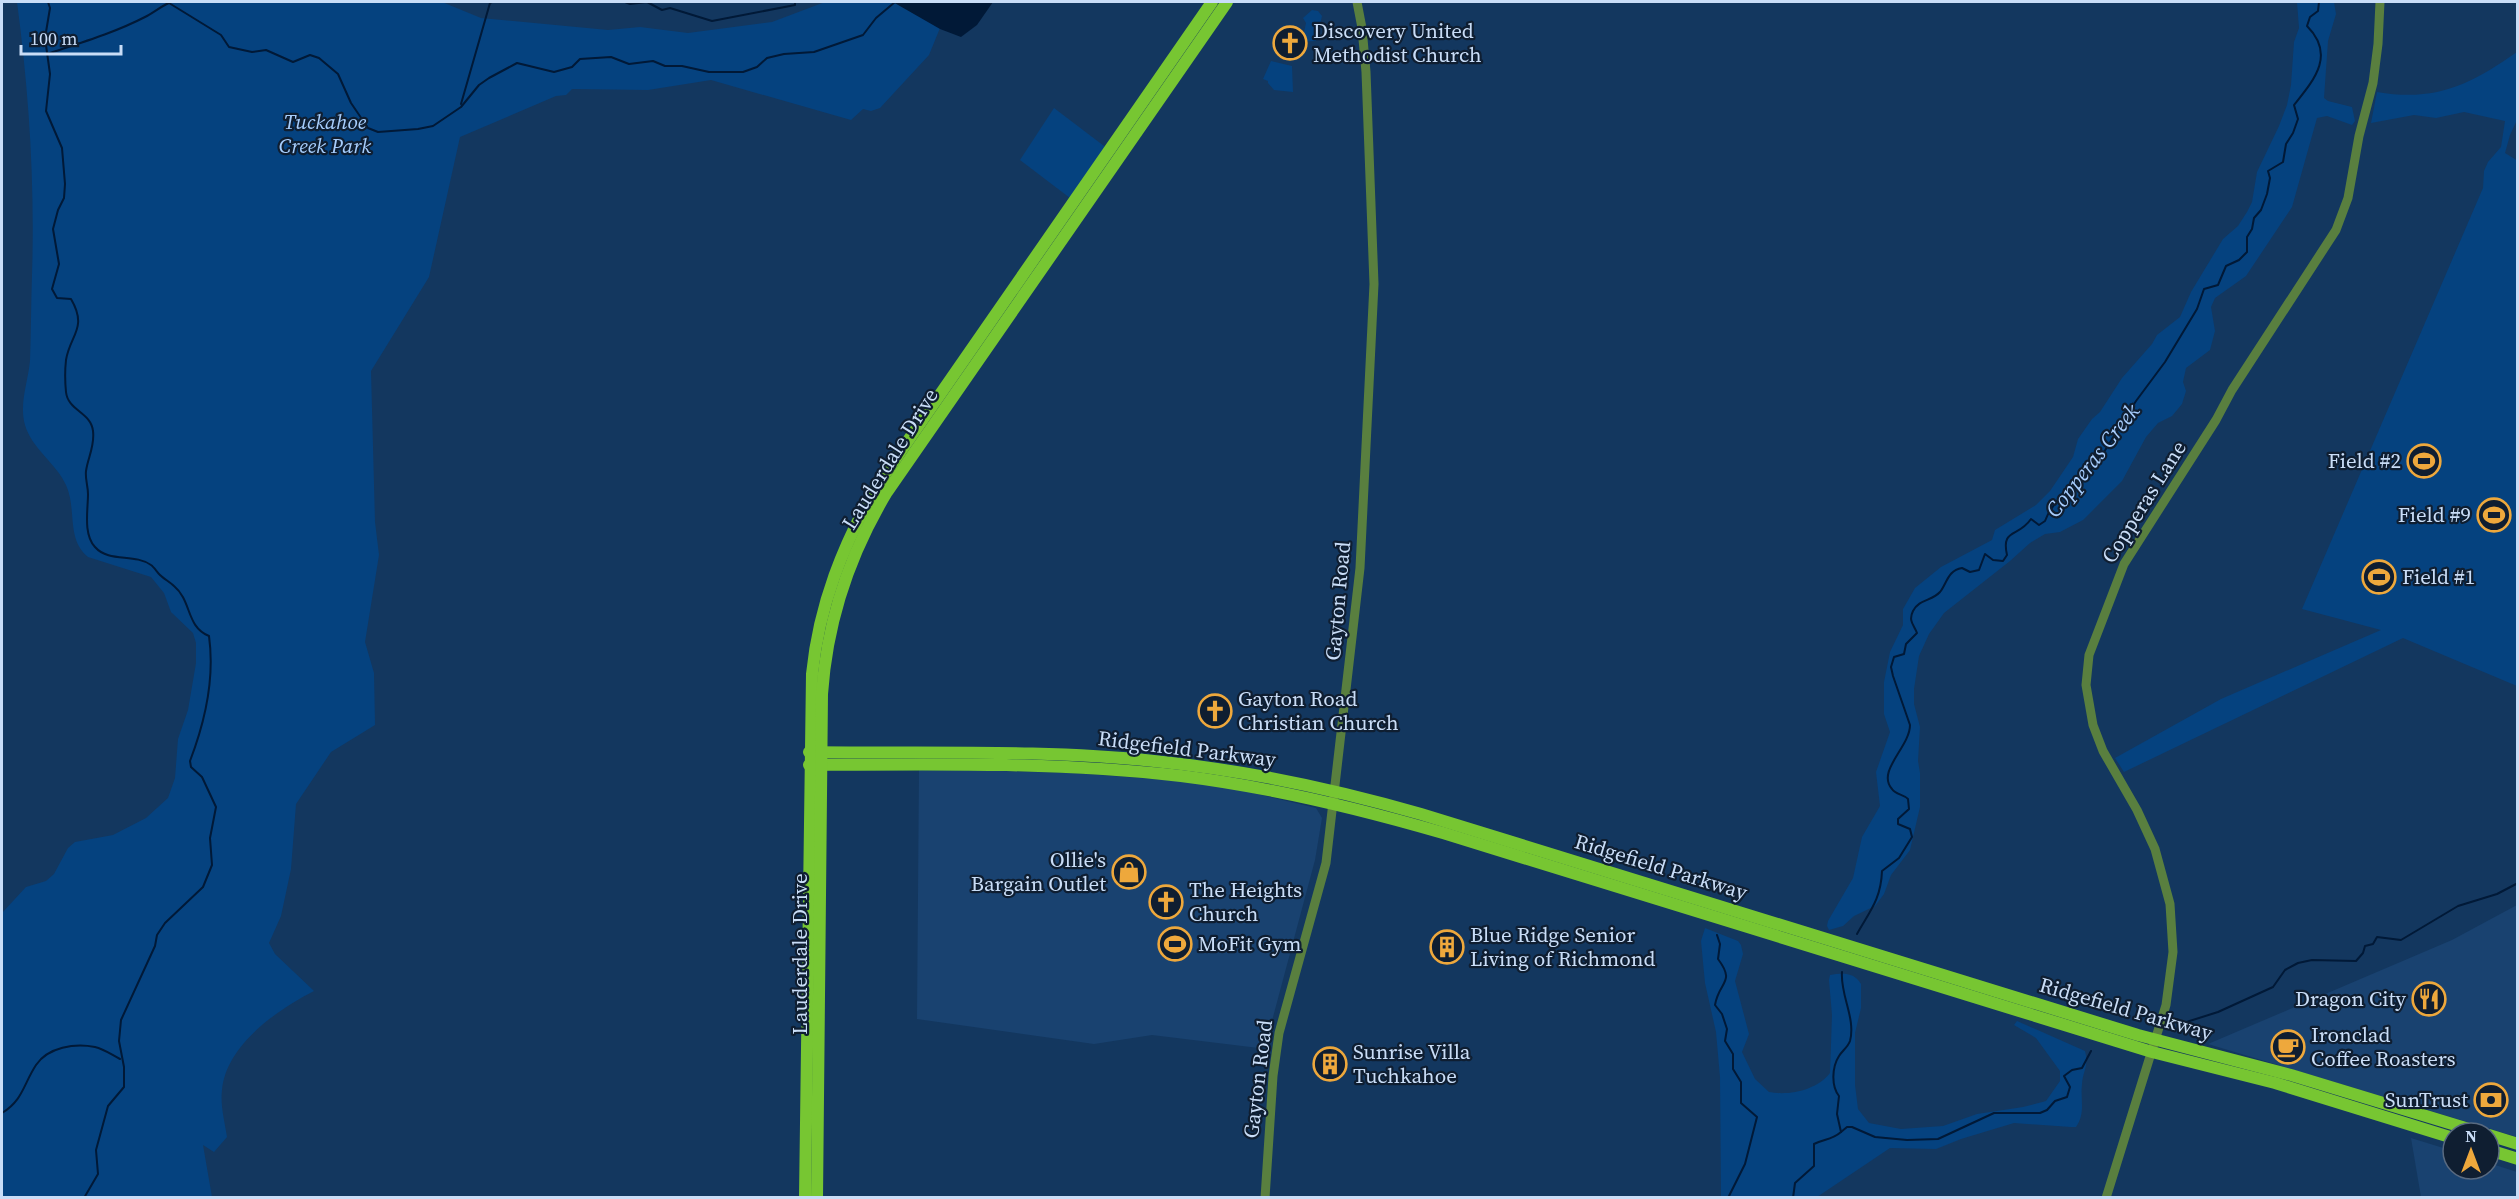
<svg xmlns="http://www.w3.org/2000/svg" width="2519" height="1199" font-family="'Source Serif 4',serif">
	<rect width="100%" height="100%" fill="#13375f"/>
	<g fill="#194270">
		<polygon points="919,769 1073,773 1181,781 1236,789 1316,808 1322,818 1315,860 1273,1017 1267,1049 1152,1035 1094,1044 917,1019"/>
		<polygon points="2517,905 2517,1137 2208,1044 2452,940"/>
		<polygon points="2411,1138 2453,1151 2453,1169 2489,1169 2489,1163 2517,1172 2517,1197 2421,1197"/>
	</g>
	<g fill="#05427f">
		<path d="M 17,2 L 442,2 L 481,18 L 608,30 L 640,27 L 688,33 L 772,22 L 825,2 L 893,2 L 940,28 L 929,55 L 880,108 L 871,111 L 863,109 L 851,120 L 711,80 L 648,90 L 572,89 L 566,95 L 556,96 L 460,137 L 429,277 L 371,371 L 375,522 L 379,555 L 365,642 L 374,673 L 375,725 L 331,752 L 296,804 L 291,869 L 281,916 L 269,943 L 275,954 L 314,991 C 277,1010 226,1045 222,1090 C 220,1105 225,1123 227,1137 L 214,1152 L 203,1145 L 212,1197 L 2,1198 L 2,913 L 26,887 L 46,881 L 54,874 L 68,848 L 75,842 L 113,835 L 146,818 L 168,798 L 175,778 L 178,739 L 188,710 L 196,663 L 196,643 L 193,633 L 171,612 L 164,593 L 151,577 L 88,557 C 66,539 77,509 66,485 C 56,463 32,449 25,425 C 19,404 28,382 30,361 C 31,333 31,304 32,275 C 35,183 29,92 17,2 Z"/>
		<polygon points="2297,2 2334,2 2336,14 2328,41 2324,98 2328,101 2352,107 2355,121 2352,125 2327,116 2317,118 2292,207 2246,276 2215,298 2211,307 2215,331 2210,350 2186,368 2183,382 2186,391 2182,404 2172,416 2158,423 2146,437 2122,481 2083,520 2060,532 2045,534 2030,543 2010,561 1944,613 1929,634 1919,656 1914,689 1914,704 1920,727 1918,761 1920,773 1920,807 1910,850 1891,875 1884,894 1875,906 1854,916 1843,926 1829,930 1827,926 1828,921 1853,878 1862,837 1880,806 1876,772 1890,732 1884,714 1884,682 1890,652 1903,625 1903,609 1915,588 1941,567 1992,540 1995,530 2036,505 2050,491 2073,457 2078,439 2092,419 2100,412 2122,378 2152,344 2157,335 2180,317 2191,292 2223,239 2238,226 2247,212 2252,202 2257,172 2279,126 2287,105 2291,85 2294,42 2299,28"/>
		<polygon points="1312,10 1318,11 1322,16 1316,41 1293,42 1294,38 1304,32 1306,23 1303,18"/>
		<path d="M 2517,52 L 2517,120 L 2510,135 L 2505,153 L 2518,161 L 2517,686 L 2403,638 L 2124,772 L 2115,758 L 2221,699 L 2381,630 L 2302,609 L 2483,188 L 2484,171 L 2488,162 L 2501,147 L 2505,121 L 2464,112 L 2436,118 L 2414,115 L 2371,123 L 2377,92 C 2435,102 2470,85 2517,52 Z"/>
		<polygon points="1271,61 1292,66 1293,92 1274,90 1268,83 1268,81 1263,79"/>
		<polygon points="1054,108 1104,146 1104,149 1070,198 1020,160"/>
		<path d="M 1705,928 L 1738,941 L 1741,945 L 1743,954 L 1735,981 L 1749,1034 L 1742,1052 L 1755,1079 L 1769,1092 C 1789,1096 1817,1090 1830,1073 L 1832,1015 L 1829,980 L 1830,975 C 1843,973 1854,972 1861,984 L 1861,1008 L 1855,1033 L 1855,1085 L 1858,1109 L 1869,1123 L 1901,1129 L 1943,1126 L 1977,1114 L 2023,1107 L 2046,1101 L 2060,1081 L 2060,1071 L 2036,1038 L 2014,1025 L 2017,1021 L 2085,1051 C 2089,1067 2083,1070 2082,1084 C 2080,1100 2086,1112 2076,1127 L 2071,1127 L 2014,1123 L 1961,1139 L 1936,1149 L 1890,1148 L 1817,1197 L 1721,1197 L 1720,1077 L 1716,1032 L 1705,983 L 1701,941 Z"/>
	</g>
	<polygon fill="#011937" points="893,2 993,2 977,25 961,37 940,29"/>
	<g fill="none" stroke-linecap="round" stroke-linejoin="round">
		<g stroke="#011937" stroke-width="2">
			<path d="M 48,2 L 50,8 L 45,38 L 50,74 L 46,111 L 62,148 L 65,184 L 64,198 L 58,210 L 53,229 L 59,264 L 52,289 L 57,298 L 71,299 C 88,328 70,335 66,360 C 65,369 65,382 66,392 C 68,411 91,412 93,431 C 95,446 88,457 86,471 C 85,479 88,486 88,494 C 88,510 83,534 95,547 C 109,563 134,553 151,565 C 154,567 157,572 160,575 C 164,579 170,582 174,586 C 192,601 186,627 209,636 C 215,679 205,722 190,761 L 191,767 L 202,777 L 216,807 L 210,838 L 212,865 L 203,887 L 165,923 L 157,935 L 155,946 L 121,1020 L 119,1041 L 124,1067 L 124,1087 L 108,1106 L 96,1150 L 98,1174 L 84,1198"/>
			<polyline points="625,2 630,4 647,2 662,10 670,8 712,21 795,5 795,2"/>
			<path d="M 47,54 C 80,43 114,33 145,17 C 153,13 160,7 169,3 L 221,35 L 229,47 L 252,52 L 266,50 L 293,62 L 310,55 L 319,58 L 338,74 L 351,103 L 368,128 L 378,132 L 418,129 L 433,126 L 461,107 L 479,85 L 489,78 L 517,63 L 554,72 L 572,67 L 580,59 L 611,57 L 629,64 L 653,61 L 665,66 L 682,66 L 709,72 L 743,72 L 757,67 L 767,58 L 784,54 L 814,52 L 863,35 L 876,18 L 895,2"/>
			<polyline points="461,104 490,3 492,2"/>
			<path d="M 1857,934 C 1870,911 1881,899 1882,871 L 1899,858 L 1912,837 L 1910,829 L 1898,824 L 1898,819 L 1909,809 L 1908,799 C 1903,794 1896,795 1892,789 C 1876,771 1910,747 1910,725 L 1893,676 L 1891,667 L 1894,657 L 1904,654 L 1906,644 L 1917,633 C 1914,625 1908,621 1913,611 C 1919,599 1932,601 1940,592 C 1947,583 1948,570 1962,568 L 1970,572 L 1979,570 L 1985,554 L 1993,560 L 2003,561 L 2007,555 C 2001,528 2018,538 2031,519 L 2039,525 L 2045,521 C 2050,507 2065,490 2078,484 L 2099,460 L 2136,401 L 2165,362 L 2197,309 L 2204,289 L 2218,285 L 2226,266 L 2239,260 L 2247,252 L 2247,237 L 2252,229 L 2254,218 L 2261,210 L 2267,194 L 2270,178 L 2268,171 L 2283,162 L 2286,144 L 2293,133 L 2298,119 L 2294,105 C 2314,80 2336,55 2307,26 L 2310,17 L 2318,11 L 2319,2"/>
			<path d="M 1717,935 L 1720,944 L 1718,959 C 1736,983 1719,981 1715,1005 L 1722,1014 L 1727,1029 L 1725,1041 L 1733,1054 L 1733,1069 L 1741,1082 L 1741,1103 L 1757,1117 L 1745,1164 L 1728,1198"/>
			<polyline points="2180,1024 2218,1012 2273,987 2285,970 2298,963 2312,960 2356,961 2363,953 2365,946 2373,944 2377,937 2401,940 2458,906 2497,894 2518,883"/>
			<path d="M 2,1113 C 23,1100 23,1085 36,1065 C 48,1047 75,1043 95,1047 C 104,1049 112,1055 120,1059"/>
			<polyline points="1841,1132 1847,1127 1852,1127 1875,1137 1907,1140 1938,1139 1994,1113 2040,1113 2047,1110 2055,1101 2067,1097 2070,1087 2064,1076 2072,1070 2082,1068 2091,1051"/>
			<path d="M 1793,1198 L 1795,1183 L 1814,1166 L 1814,1144 C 1824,1139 1832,1140 1841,1132 L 1837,1114 L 1839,1096 C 1831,1086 1832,1067 1839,1056 C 1842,1051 1848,1047 1850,1041 C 1856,1018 1840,995 1842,972"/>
		</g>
		<g stroke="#597f3f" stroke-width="9">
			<polyline points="1265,1198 1273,1076 1279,1033 1326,863 1360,568 1374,284 1366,72 1362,28 1357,2"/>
			<polyline points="2106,1198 2166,1005 2173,952 2170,904 2155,849 2137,810 2103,751 2093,725 2086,685 2089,655 2124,564 2216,420 2232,390 2336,230 2348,198 2359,136 2373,83 2378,44 2380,2"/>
		</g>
		<g stroke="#77c632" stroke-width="12">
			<path d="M 809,752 C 924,754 1040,749 1154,761 C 1245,770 1334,789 1421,814 L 2138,1035 L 2291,1075 L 2482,1133"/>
			<path d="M 809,765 C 933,764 1058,762 1181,776 C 1270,787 1357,808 1443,833 L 2152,1052 L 2275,1083 L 2453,1138"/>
			<polyline points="2489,1135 2518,1144"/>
			<polyline points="2489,1150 2518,1159"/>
			<path d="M 805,1198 L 812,674 C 819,605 843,544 878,484 L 1212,2"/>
			<path d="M 817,1198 L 822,694 C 827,621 849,555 887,492 L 1227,2"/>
		</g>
	</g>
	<defs>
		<g id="church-ring" transform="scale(1.725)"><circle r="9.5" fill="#0f1e31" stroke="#eea83c" stroke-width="1.5"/><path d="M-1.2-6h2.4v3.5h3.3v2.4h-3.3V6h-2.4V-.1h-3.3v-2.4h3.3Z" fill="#eea83c"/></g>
		<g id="stadium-ring" transform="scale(1.725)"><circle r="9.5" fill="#0f1e31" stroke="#eea83c" stroke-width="1.5"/><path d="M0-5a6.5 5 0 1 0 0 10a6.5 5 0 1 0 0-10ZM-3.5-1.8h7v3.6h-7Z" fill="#eea83c"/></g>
		<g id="shop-ring" transform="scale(1.725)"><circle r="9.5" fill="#0f1e31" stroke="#eea83c" stroke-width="1.5"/><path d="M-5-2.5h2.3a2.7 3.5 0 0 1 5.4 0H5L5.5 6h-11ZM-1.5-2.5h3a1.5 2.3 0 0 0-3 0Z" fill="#eea83c"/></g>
		<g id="building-ring" transform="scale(1.725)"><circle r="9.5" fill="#0f1e31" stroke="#eea83c" stroke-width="1.5"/><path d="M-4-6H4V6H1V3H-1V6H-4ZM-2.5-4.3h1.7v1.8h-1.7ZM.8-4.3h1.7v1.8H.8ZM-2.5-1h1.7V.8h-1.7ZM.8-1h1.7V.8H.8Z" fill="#eea83c"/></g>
		<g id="restaurant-ring" transform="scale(1.725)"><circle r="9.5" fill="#0f1e31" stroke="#eea83c" stroke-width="1.5"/><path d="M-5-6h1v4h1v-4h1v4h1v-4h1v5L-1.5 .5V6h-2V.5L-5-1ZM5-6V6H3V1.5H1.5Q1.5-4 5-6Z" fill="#eea83c"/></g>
		<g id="cafe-ring" transform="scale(1.725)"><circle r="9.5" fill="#0f1e31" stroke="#eea83c" stroke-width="1.5"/><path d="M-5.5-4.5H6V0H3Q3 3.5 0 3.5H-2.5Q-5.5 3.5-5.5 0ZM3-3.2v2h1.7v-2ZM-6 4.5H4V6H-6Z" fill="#eea83c"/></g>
		<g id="bank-ring" transform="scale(1.725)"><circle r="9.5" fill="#0f1e31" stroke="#eea83c" stroke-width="1.5"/><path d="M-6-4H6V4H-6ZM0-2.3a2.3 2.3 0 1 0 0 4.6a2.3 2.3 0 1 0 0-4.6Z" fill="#eea83c"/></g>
	</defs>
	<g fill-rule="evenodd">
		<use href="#church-ring" x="1290" y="43"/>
		<use href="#stadium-ring" x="2424" y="461"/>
		<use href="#stadium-ring" x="2494" y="515"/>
		<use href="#stadium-ring" x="2379" y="577"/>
		<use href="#church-ring" x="1215" y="711"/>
		<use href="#shop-ring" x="1129" y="872"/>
		<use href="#church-ring" x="1166" y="902"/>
		<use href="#stadium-ring" x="1175" y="944"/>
		<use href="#building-ring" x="1447" y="947"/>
		<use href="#restaurant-ring" x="2429" y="999"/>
		<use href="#cafe-ring" x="2288" y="1047"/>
		<use href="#building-ring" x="1330" y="1064"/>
		<use href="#bank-ring" x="2491" y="1100"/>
	</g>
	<g text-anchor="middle" stroke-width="4.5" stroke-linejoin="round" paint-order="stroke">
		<g font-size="21" fill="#c9ddf7" stroke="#0f1e31" text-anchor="start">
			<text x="1313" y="38">Discovery United<tspan x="1313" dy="24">Methodist Church</tspan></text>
			<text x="2401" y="468" text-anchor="end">Field #2</text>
			<text x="2471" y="522" text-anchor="end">Field #9</text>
			<text x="2402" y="584">Field #1</text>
			<text x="1238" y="706">Gayton Road<tspan x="1238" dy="24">Christian Church</tspan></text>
			<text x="1106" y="867" text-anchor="end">Ollie's<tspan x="1106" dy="24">Bargain Outlet</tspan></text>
			<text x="1189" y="897">The Heights<tspan x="1189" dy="24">Church</tspan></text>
			<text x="1470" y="942">Blue Ridge Senior<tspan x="1470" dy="24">Living of Richmond</tspan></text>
			<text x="1198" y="951">MoFit Gym</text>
			<text x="2406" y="1006" text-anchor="end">Dragon City</text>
			<text x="2311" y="1042">Ironclad<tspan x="2311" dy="24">Coffee Roasters</tspan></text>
			<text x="1353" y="1059">Sunrise Villa<tspan x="1353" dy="24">Tuchkahoe</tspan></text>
			<text x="2468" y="1107" text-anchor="end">SunTrust</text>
		</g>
		<g font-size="21" font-style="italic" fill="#a7cefd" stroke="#0f1e31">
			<text x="325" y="129">Tuckahoe<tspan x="325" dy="24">Creek Park</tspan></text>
		</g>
		<g font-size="21" fill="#c9ddf7" stroke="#0f1e31">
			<text transform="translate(890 459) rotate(-58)" y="7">Lauderdale Drive</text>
			<text transform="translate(2144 502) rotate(-58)" y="7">Copperas Lane</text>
			<text transform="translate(1338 601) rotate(-85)" y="7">Gayton Road</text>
			<text transform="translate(1187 749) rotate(7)" y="7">Ridgefield Parkway</text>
			<text transform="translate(1661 867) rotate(17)" y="7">Ridgefield Parkway</text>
			<text transform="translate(800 954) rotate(-90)" y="7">Lauderdale Drive</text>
			<text transform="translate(2126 1009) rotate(16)" y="7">Ridgefield Parkway</text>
			<text transform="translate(1258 1079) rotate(-83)" y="7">Gayton Road</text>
		</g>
		<g font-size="22" font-style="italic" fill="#a7cdfd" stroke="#0f1e31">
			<text transform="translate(2092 460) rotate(-52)" y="8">Copperas Creek</text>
		</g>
	</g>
	<rect width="2519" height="1199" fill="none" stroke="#c9ddf7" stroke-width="6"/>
	<g transform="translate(2471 1151)"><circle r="28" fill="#0f1e31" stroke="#596a80" stroke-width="1.5"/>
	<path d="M0-4.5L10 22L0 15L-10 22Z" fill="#eea83c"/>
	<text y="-9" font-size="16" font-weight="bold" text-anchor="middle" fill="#c9ddf7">N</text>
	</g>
	<path d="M21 45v9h100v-9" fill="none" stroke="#c9ddf7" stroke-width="3"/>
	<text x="30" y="45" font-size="18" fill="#c9ddf7" stroke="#0f1e31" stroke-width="4.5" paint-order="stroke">100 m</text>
</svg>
